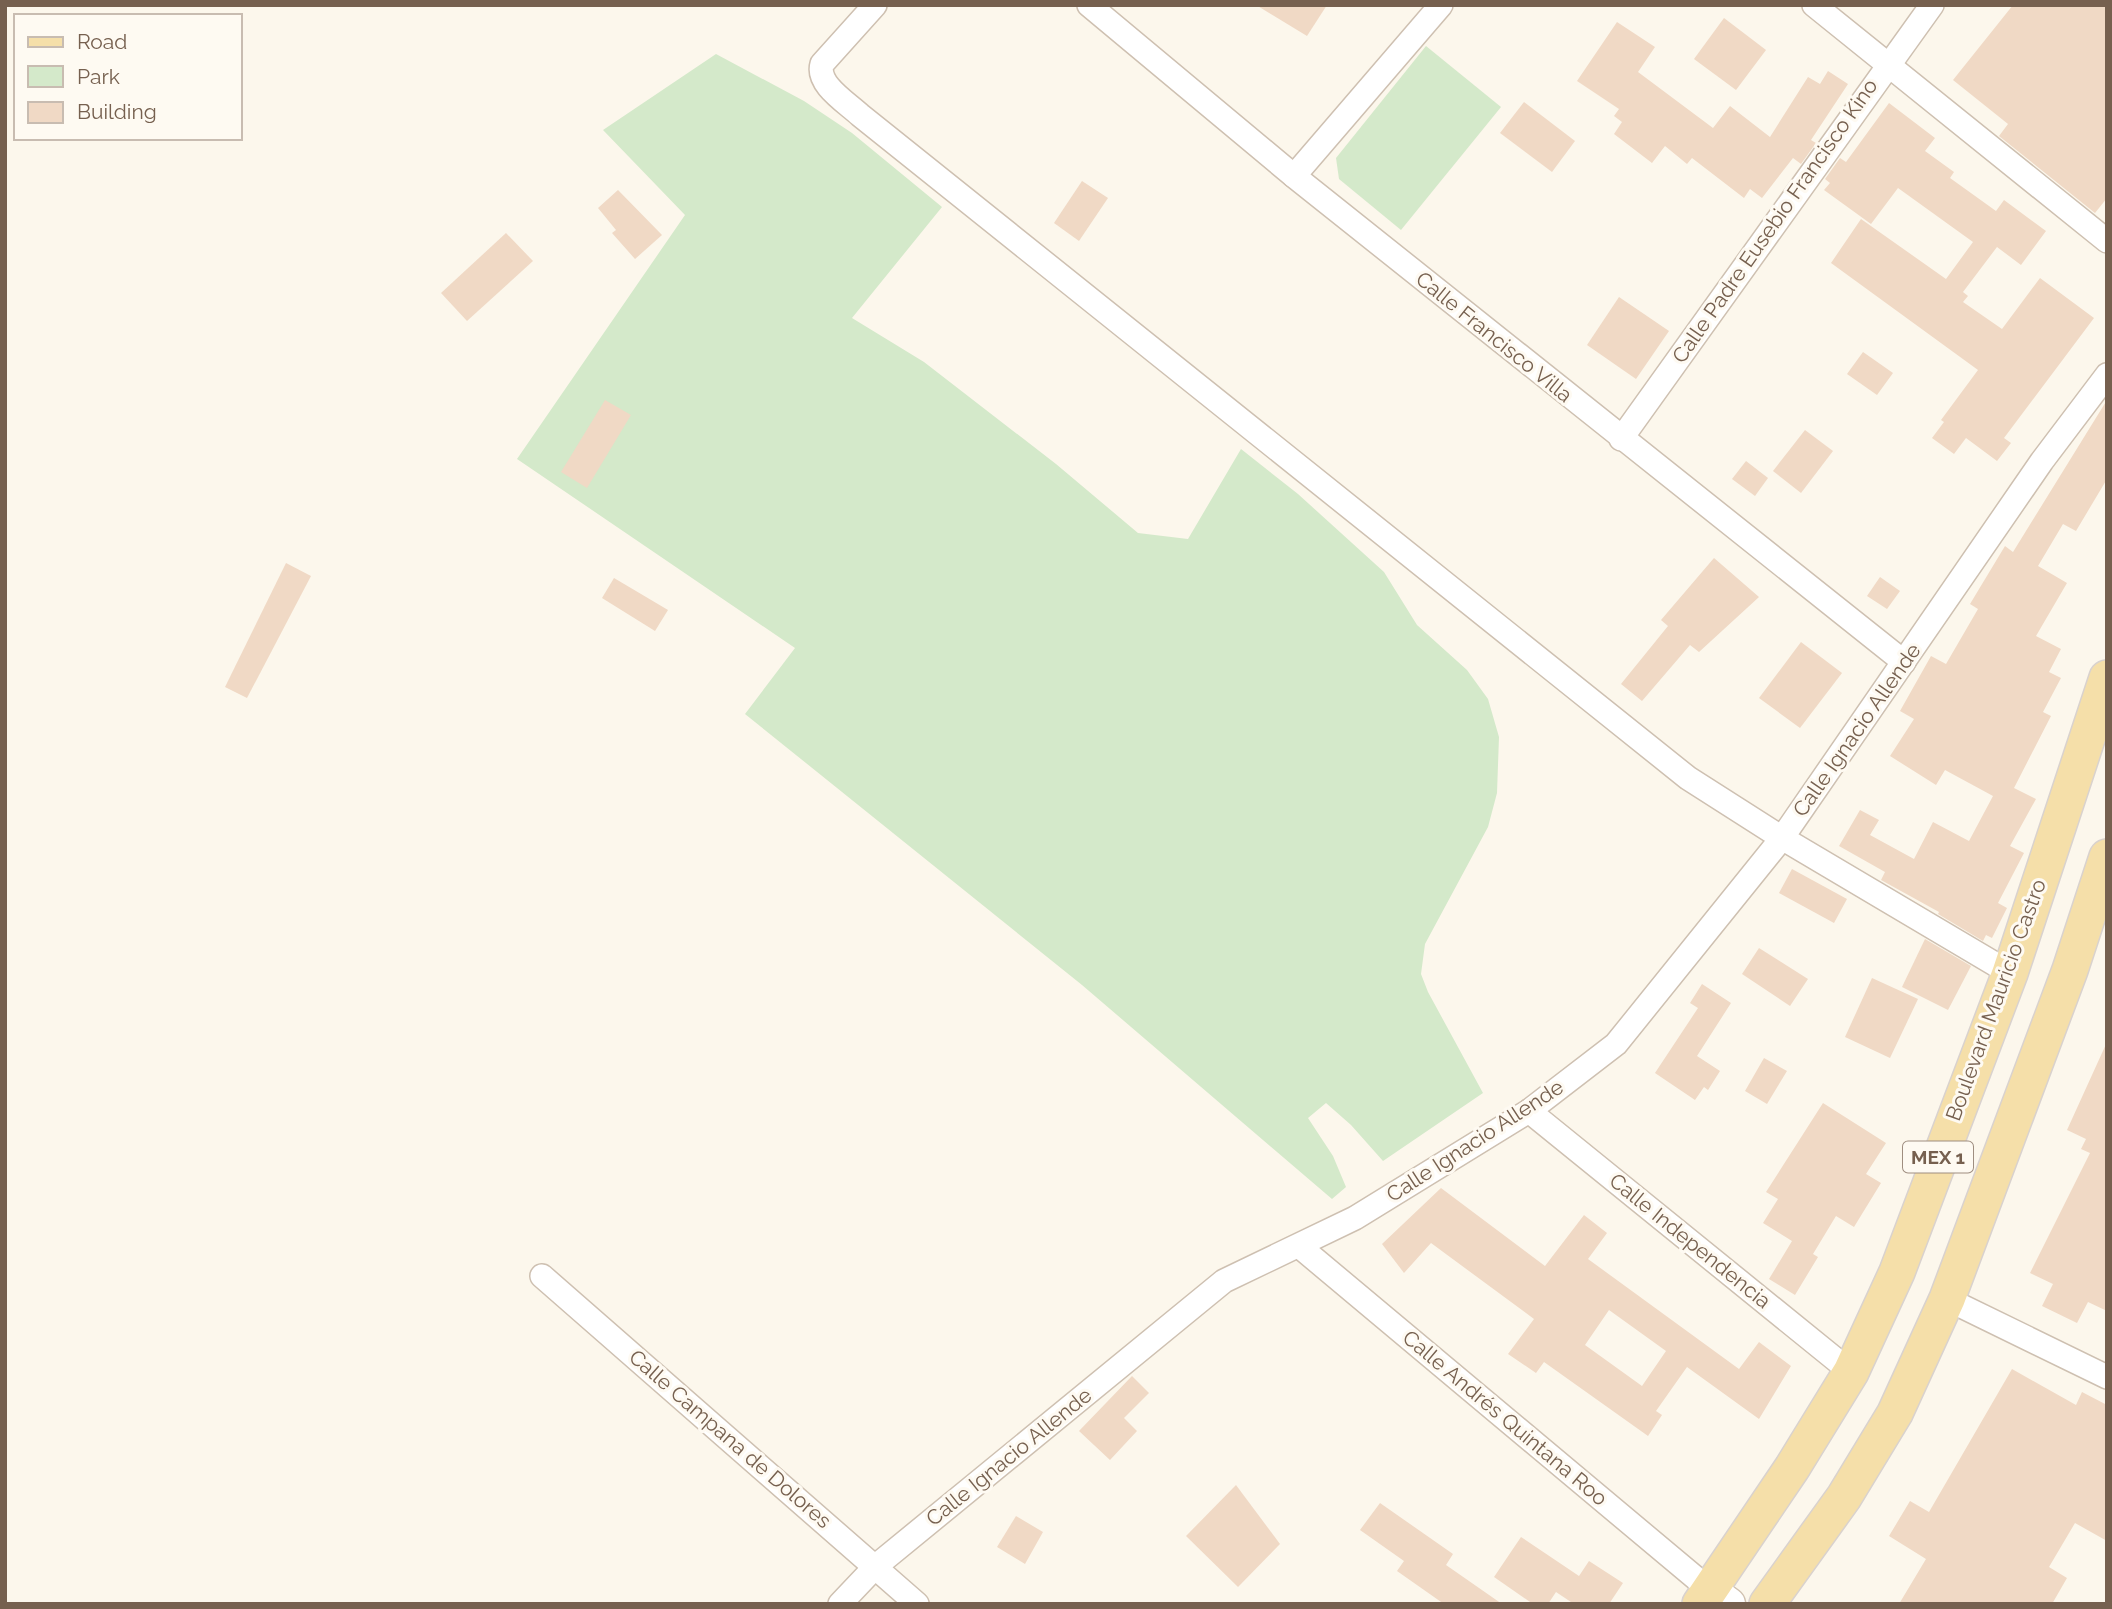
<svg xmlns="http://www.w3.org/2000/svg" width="2112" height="1609" font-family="Raleway,sans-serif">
	<rect width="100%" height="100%" fill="#fcf7ec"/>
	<g fill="#d4e9ca">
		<polygon points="1426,46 1501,107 1401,230 1339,179 1336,158"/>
		<polygon points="716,54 804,101 852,133 942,207 852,318 924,362 1056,464 1138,533 1188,539 1241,449 1298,494 1384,572 1417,625 1467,670 1488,699 1499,737 1497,793 1488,827 1425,944 1421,974 1428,992 1483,1093 1383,1161 1351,1125 1326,1103 1308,1118 1333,1156 1346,1187 1332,1199 1082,985 745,714 795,648 517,459 685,215 603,130"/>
	</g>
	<g fill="#f0d9c5" fill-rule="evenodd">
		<polygon points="1256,5 1327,5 1307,36"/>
		<polygon points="2013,5 2107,5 2107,198 2095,213 1999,136 2008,124 1953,80"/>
		<polygon points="1724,18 1766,50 1736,90 1694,59"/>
		<polygon points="1617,22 1655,47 1638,72 1713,128 1730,106 1770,137 1808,77 1820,84 1828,71 1848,84 1811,140 1816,143 1801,164 1793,158 1762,198 1750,189 1744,198 1692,158 1687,164 1665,146 1652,163 1614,134 1622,122 1614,116 1619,109 1577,81"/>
		<polygon points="1524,102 1575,141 1552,172 1500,133"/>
		<polygon points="1889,103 1935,138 1925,151 1954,172 1950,178 1996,211 2004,200 2046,231 2021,265 1997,247 1963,292 1968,296 1963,302 2002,329 2040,278 2094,318 2004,438 2011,443 1997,461 1966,438 1954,454 1932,438 1944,422 1941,420 1978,370 1831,263 1861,219 1946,279 1973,242 1898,188 1871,224 1824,190 1830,183 1825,179 1840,158 1846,162"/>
		<polygon points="1082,181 1108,198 1079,241 1054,223"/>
		<polygon points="618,190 662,235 635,259 612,233 616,230 598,208"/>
		<polygon points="506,233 533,261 467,321 441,293"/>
		<polygon points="1619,297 1669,331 1636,379 1587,345"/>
		<polygon points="1863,352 1893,373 1877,395 1847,374"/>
		<polygon points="605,400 631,415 587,488 561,472"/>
		<polygon points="2107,400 2107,479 2076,531 2063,524 2038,566 2067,583 2036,636 2061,649 2049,672 2061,678 2043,712 2051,716 2014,788 2036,799 2010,846 2024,853 1998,903 2007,908 1992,938 1986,935 1983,941 1938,914 1939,912 1881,880 1885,872 1839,846 1860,810 1879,820 1870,835 1914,859 1933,822 1969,841 1993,796 1945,770 1936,785 1890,756 1914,719 1900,711 1931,656 1946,664 1978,609 1970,604 2005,546 2013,552"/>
		<polygon points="1805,430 1833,451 1801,493 1773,471"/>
		<polygon points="1746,461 1768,478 1755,496 1732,479"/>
		<polygon points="1714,558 1759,597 1699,652 1690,645 1642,701 1621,684 1668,626 1661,620"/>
		<polygon points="286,563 311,576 247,698 225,687"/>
		<polygon points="1880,577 1900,591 1887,609 1867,596"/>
		<polygon points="614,578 668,610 655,631 602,598"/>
		<polygon points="1801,642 1842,673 1800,728 1759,698"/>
		<polygon points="1792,869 1847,899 1834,923 1779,893"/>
		<polygon points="1925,939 1971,966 1948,1010 1902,987"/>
		<polygon points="1759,948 1808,979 1790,1006 1742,974"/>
		<polygon points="1872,978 1918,999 1890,1058 1845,1037"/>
		<polygon points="1702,984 1731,1003 1697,1056 1720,1071 1708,1090 1704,1087 1695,1100 1655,1073 1698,1008 1690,1003"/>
		<polygon points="2107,1042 2107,1311 2088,1302 2077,1323 2042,1306 2053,1284 2030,1273 2090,1153 2081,1149 2086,1139 2067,1130"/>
		<polygon points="1764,1058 1787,1071 1767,1104 1745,1091"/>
		<polygon points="1823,1103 1886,1143 1866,1174 1881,1183 1854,1227 1836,1216 1813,1254 1818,1257 1795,1295 1769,1279 1792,1241 1763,1223 1778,1199 1766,1192"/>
		<path d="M 1441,1188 L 1545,1266 L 1584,1215 L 1607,1233 L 1588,1259 L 1739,1369 L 1759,1342 L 1791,1366 L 1759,1419 L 1687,1367 L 1656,1411 L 1662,1415 L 1648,1436 L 1544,1362 L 1536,1373 L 1508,1354 L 1534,1319 L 1431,1243 L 1404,1273 L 1382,1244 ZM 1609,1310 L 1666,1351 L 1642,1386 L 1585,1345 Z"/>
		<polygon points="2012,1369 2076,1405 2082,1392 2107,1405 2107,1541 2075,1523 2049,1567 2067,1578 2052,1604 1899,1604 1926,1559 1889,1536 1910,1501 1929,1512"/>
		<polygon points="1132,1376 1149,1393 1124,1418 1137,1431 1110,1460 1079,1431"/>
		<polygon points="1236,1485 1280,1544 1238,1587 1186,1536"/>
		<polygon points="1380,1503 1453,1554 1446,1565 1502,1604 1444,1604 1397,1571 1404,1561 1360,1530"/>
		<polygon points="1016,1516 1043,1532 1025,1564 997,1547"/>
		<polygon points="1521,1537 1579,1576 1589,1561 1623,1583 1609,1604 1574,1604 1556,1592 1548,1604 1533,1604 1494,1577"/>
	</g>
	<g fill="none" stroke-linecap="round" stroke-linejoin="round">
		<g stroke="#cec0b1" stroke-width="26">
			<g id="street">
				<path d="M 875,5 L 822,64 C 816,84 846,102 860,115 L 1688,778 L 1782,838 L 2010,973"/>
				<polyline points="1089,5 1294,176 1904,662"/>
				<polyline points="1814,5 2107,241"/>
				<polyline points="1294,176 1441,5"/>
				<polyline points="1621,439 1932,5"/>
				<polyline points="1529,1111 1851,1372"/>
				<polyline points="1299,1246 1710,1590"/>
				<polyline points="542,1276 917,1604"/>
				<polyline points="1947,1299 2107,1377"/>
				<polyline points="840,1604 876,1566 1224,1281 1355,1218 1529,1111 1616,1044 1782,838 2042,461 2107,375"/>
			</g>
		</g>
		<g stroke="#d0c1af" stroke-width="35">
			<polyline id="secondary" points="1710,1590 1729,1604"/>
		</g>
		<g stroke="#d9d2ce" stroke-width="38">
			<g id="primary">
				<polyline points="1700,1604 1792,1468 1851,1372 1897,1272 2010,973 2107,678"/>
				<polyline points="1767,1604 1844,1497 1895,1413 1947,1299 2070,970 2107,857"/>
			</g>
		</g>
		<use href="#street" stroke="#fff" stroke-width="23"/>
		<use href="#secondary" stroke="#fff" stroke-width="32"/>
		<use href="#primary" stroke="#f5dfa9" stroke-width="35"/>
	</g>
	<g text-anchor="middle" stroke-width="6" stroke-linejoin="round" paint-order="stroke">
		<rect fill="#fefaf2" stroke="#9f8e80" stroke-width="2" x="1903" y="1141.5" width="70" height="31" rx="5"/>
		<g font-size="19" font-weight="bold" fill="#76604f">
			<text x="1938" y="1164">MEX 1</text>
		</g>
		<g font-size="21" fill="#76604f" stroke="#fefaf2">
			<text transform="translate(1775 221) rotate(-55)" y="7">Calle Padre Eusebio Francisco Kino</text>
			<text transform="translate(1494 337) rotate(39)" y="7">Calle Francisco Villa</text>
			<text transform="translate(1857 730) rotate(-55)" y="7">Calle Ignacio Allende</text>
			<text transform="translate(1996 1000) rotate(-70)" y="7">Boulevard Mauricio Castro</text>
			<text transform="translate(1475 1141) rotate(-33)" y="7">Calle Ignacio Allende</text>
			<text transform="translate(1690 1241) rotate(39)" y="7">Calle Independencia</text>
			<text transform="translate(1505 1418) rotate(40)" y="7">Calle Andrés Quintana Roo</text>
			<text transform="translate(730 1439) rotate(41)" y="7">Calle Campana de Dolores</text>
			<text transform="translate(1009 1457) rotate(-39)" y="7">Calle Ignacio Allende</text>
		</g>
	</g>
	<rect width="2112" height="1609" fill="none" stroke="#76604f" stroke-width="14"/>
	<rect x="14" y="14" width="228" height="126" fill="#fefaf2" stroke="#c8bcb1" stroke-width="2"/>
	<rect x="28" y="37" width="35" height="10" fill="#f5dfa9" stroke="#c8bcb1" stroke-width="2"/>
	<text x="77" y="49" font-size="21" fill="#76604f">Road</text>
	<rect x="28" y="66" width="35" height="21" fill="#d4e9ca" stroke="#c8bcb1" stroke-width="2"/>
	<text x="77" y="84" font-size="21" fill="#76604f">Park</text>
	<rect x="28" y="102" width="35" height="21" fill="#f0d9c5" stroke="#c8bcb1" stroke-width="2"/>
	<text x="77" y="119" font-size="21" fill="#76604f">Building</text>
</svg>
